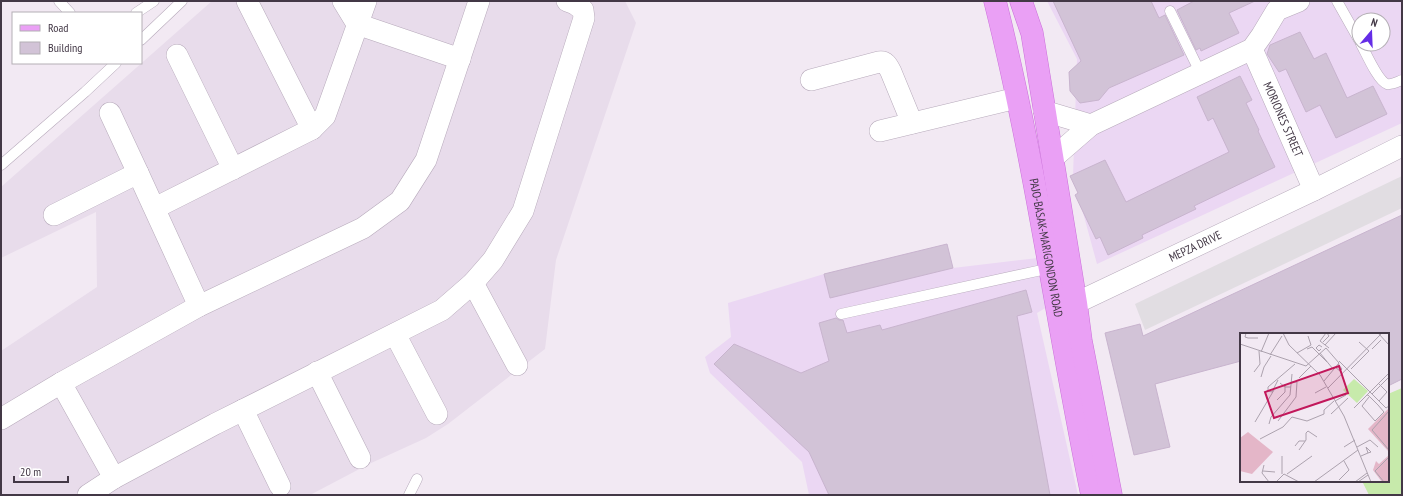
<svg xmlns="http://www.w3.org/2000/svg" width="1403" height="496" font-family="'PT Sans Narrow',sans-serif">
	<rect width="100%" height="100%" fill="#f2e9f3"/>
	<polygon fill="#e8dceb" points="212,1 625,1 636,23 556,260 545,349 448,424 426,438 369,464 310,495 1,495 1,351 97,287 96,212 1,258 1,187"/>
	<g fill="#ebd7f3" fill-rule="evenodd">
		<path d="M 1047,1 L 1402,1 L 1402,123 L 1097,264 L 1073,176 L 1077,59 ZM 1359,20 L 1383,20 L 1383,44 L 1359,44 Z"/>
		<polygon points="947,244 953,268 1038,258 1047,307 1037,313 1078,495 809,495 802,462 710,373 705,357 731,337 728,303 824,274"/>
	</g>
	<polygon fill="#e1dde2" points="1402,176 1402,208 1145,330 1135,304"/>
	<polygon fill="#c7eaab" points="1402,388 1402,495 1369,495 1362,481 1388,481 1388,394"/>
	<g fill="#d2c3d7" stroke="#c8b4ce">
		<polygon points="1053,1 1151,1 1159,18 1165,15 1184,55 1109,88 1099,100 1080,103 1070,91 1069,72 1081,61"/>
		<polygon points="1194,1 1255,1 1229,13 1239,33 1201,51 1200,48 1196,50 1177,10"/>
		<polygon points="1300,32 1314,59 1326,53 1347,98 1373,86 1387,114 1336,138 1320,105 1306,112 1286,69 1279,72 1267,54 1270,45"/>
		<polygon points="1240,76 1252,100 1246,103 1259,130 1258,131 1275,167 1194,206 1196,209 1142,235 1143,238 1108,255 1100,237 1096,239 1075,195 1078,193 1070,176 1105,160 1126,202 1229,152 1213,118 1208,121 1197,97"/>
		<polygon points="1402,215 1402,379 1388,386 1388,334 1241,334 1241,361 1155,384 1170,447 1134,455 1105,333 1140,324 1143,336"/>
		<polygon points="947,244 953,268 830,298 824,274"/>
		<polygon points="1026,290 1032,312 1017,316 1050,495 829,495 809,452 714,364 734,344 801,373 829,361 819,323 836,318 839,320 843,320 847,333 880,325 882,330"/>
	</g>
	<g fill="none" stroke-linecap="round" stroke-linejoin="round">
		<g stroke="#b7aabb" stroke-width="11">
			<g id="lane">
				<polyline points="59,1 70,13"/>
				<polyline points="1337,1 1359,40"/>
				<polyline points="1170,11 1200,72"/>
				<polyline points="136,13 154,1"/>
				<polyline points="141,40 182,1"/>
				<path d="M 1361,44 C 1366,53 1378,81 1387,84 C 1392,85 1397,82 1402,80"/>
				<polyline points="1,165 85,92 116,63"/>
				<polyline points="841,314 1051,268"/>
				<polyline points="409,495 417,479"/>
			</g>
		</g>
		<g stroke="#b7aabb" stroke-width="22">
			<g id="street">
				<polyline points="247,1 312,129"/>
				<polyline points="343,1 357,24 460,59"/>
				<path id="s1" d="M 1252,49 L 1314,190"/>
				<polyline points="177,55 233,169"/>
				<path d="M 811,80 L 879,62 C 886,61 888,66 891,72 L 912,123"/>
				<polyline points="1044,111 1091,125"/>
				<polyline points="110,113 138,173 199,306"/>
				<polyline points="880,131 1017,98"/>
				<polyline points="1053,158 1091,125 1252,49 1262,35 1277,10 1299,1"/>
				<polyline points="155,208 312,129 325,116 366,1"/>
				<polyline points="54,215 138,173"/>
				<polyline points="473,283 517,365"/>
				<path id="s2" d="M 1076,303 L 1314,190 L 1402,146"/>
				<polyline points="395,334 437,414"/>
				<polyline points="317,372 360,458"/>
				<polyline points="61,383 114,478"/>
				<polyline points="243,410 280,486"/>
				<polyline points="1,419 61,383 199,306 363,228 400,201 426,160 479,1"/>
				<polyline points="88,495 114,478 215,424 442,310 473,283 493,260 523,211 584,18 583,10 575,4 567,1"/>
			</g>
		</g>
		<g stroke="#ca71d9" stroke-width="23">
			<g id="primary">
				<path id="s3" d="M 995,1 C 1036,164 1058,331 1092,495"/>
				<polyline points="1021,1 1032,33 1076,303 1081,341 1111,495"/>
			</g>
		</g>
		<use href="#lane" stroke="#fff" stroke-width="10"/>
		<use href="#street" stroke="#fff" stroke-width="21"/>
		<use href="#primary" stroke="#eaa0f5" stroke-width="22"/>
	</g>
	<g text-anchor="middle" stroke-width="3" stroke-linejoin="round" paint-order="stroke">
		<g font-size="12" fill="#433846" stroke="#fff">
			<text dy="4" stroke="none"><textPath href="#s1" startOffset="77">MORIONES STREET</textPath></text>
			<text dy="4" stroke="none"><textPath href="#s3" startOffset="252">PAJO-BASAK-MARIGONDON ROAD</textPath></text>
			<text dy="4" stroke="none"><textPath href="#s2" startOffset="132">MEPZA DRIVE</textPath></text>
		</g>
	</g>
	<g transform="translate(1240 333)">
		<rect width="149" height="149" fill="#f2e9f3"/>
		<path d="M 149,75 L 149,119 L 128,96 ZM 8,99 L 33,119 L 12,141 L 0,138 L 0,105 ZM 149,122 L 149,149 L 142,149 L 133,137 L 136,128 L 139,131 Z" fill="#e4b6c8"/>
		<path d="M 114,46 L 128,58 L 117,70 L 103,57 Z" fill="#c7eaab"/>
		<path fill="none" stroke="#aca2ae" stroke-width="1" d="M 6,0 L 5,4 L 8,5 L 18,5M 43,0 L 49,12 L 80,42 L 104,83 L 131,149M 86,0 L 80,8 L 89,15M 138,0 L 149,12M 83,9 L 89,3 L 87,0M 0,11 L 66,33 L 86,15 L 99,30 L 84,48M 85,12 L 96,0M 67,16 L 72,14 L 87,29M 81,16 L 79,18 L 76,15 L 79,12 L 82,14M 132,16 L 141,7M 21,19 L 29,0M 57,20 L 71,12 L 68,3M 80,20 L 93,36M 30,22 L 42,3M 99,28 L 146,75 L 149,73M 95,34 L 100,38 L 102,36 L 98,31M 111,36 L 129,18 L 119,9M 14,39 L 20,31 L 19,18M 21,44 L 24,34 L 31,23M 59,45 L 71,33M 38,47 L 32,59 L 28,58 L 28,54 L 55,31M 40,50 L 45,54 L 51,54M 138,50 L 147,59 L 139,68M 88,55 L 142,0M 75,60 L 86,54M 132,61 L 149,44M 127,62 L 128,62 L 138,72 L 144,79 L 135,88 L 122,73 L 129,64M 37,67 L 45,59 L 45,51M 95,68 L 106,62M 114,75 L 149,40M 149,78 L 132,97 L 149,117M 91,81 L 108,65M 38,88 L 56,64 L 57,49 L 51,49M 15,89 L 34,57M 29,91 L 31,84 L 50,62 L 52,41M 20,106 L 43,94 L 52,84 L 67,88 L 84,81 L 84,77 L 94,68M 55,113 L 59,108 L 65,108M 104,114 L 115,107M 117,114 L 130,107 L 138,114M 59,117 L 66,107 L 66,100 L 68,98 L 77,104M 42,123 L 42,141M 121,123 L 128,120 L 131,119 L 126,114 L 128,120M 24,132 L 22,140 L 29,149M 23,138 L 35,139M 47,141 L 72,123M 99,147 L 109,137 L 104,128M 36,149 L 44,141 L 59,149M 74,149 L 118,117M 115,149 L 127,140M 118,149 L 128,142M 144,149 L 135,138 L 149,124"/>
		<path fill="#c2185b" fill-opacity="0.15" stroke="#c2185b" stroke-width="2" d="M 99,33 L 108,60 L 34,85 L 25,59 Z"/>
		<rect width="149" height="149" fill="none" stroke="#433846" stroke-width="2"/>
	</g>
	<rect width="1403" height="496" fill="none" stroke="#433846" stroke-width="4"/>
	<rect x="12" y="12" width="130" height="52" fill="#ffffff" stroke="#b4afb5"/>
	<rect x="20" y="25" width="20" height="6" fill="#eaa0f5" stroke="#b4afb5"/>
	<text x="48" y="32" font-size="12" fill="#433846">Road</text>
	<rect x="20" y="42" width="20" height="12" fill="#d2c3d7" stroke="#b4afb5"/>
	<text x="48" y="52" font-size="12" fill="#433846">Building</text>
	<g transform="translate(1371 32) rotate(19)"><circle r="19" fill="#ffffff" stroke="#b4afb5"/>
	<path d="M0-3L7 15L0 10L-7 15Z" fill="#652de7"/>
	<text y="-6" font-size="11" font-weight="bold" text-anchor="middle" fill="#433846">N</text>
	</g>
	<path d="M14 476v6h54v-6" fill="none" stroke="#433846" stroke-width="2"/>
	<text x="20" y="476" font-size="12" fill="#433846" stroke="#ffffff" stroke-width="3" paint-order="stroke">20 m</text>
</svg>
